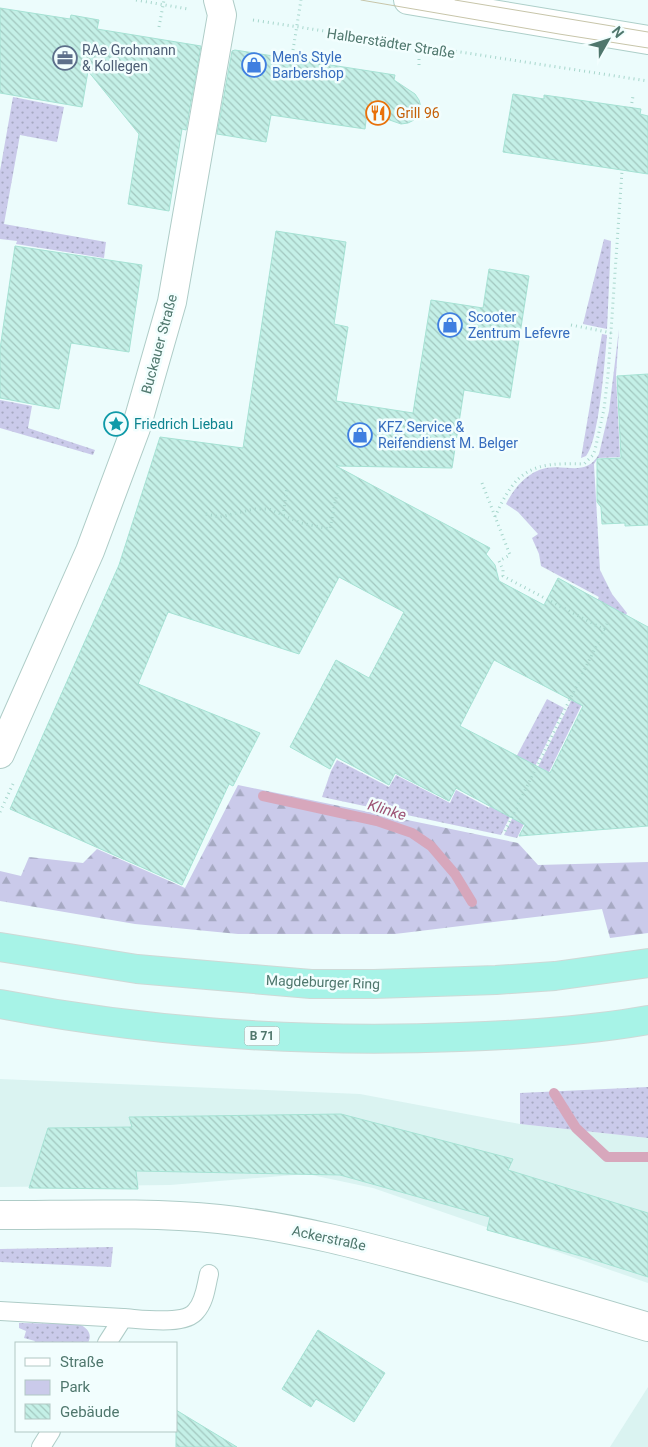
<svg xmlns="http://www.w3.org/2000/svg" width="648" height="1447" font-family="Roboto,sans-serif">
	<defs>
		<pattern id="green-dots" width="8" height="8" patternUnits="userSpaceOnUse" patternTransform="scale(1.25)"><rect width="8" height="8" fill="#cacaea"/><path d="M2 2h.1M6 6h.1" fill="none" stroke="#a6a9c2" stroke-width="1.8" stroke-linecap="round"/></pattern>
		<pattern id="forest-firs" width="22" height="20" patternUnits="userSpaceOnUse" patternTransform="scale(1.25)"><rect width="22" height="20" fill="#cacaea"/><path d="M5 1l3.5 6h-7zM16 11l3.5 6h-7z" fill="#a6a9c2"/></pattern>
		<pattern id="building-back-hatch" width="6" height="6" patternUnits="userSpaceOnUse" patternTransform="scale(1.25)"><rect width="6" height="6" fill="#c4f0e7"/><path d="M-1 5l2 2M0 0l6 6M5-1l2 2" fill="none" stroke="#a2c7bf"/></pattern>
	</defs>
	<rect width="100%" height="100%" fill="#ecfcfc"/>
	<g fill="#daf3f1">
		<polygon points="0,1079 360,1094 520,1124 648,1138 648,1283 373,1188 307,1174 170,1185 0,1187"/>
		<polygon points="648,1387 648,1447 610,1447"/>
	</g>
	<g fill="url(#green-dots)">
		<polygon points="13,97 64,107 57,142 20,135 4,224 106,242 104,258 16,244 17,241 0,239 0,171"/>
		<polygon points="604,239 611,241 607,329 583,324"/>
		<path d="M 619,329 L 616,376 L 620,457 L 598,458 L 594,464 L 600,570 L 612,594 L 627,613 L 619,629 L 588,620 L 599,597 L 541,566 L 539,554 L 532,538 L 538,534 L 518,512 L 506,504 C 514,488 527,472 546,468 C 567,464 586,477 599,454 L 609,411 Z"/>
		<path d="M 602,334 L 607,335 C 605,358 599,442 586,456 L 581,458 Z"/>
		<polygon points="0,400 32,406 28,428 95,450 93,455 0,428"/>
		<polygon points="609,625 618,630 517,838 504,835"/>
		<polygon points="547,699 564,708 501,835 322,797 331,771 337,760 389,787 396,775 450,803 456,790 489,808"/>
		<polygon points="648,1087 648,1138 520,1124 520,1093"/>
		<polygon points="113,1247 111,1267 0,1262 0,1249"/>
		<path d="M 19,1323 L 78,1324 C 87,1327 93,1334 88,1343 L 34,1343 L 35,1341 L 24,1338 L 26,1331 L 19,1328 Z"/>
	</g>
	<polygon fill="url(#forest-firs)" points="238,785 518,843 538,865 648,862 648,933 610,938 602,909 395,934 238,934 135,924 0,901 0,871 21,876 29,857 83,863 97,849 185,888"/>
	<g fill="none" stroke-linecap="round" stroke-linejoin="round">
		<g stroke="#d7a7bc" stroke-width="10">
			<polyline points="263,796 377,821 412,833 431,846 455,874 472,902"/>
			<polyline points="554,1093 576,1128 607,1157 648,1157"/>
		</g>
	</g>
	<g fill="url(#building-back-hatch)" stroke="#a6e2d4" fill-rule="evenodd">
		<polygon points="0,8 70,19 71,15 99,20 97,29 201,46 186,130 182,129 169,211 128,204 139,134 88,71 82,107 0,93"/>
		<polygon points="235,50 395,75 394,80 415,94 419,100 421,107 419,114 414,120 408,123 401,124 367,112 365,129 271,115 266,142 217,134 232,51"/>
		<polygon points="513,94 544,99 544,95 641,109 640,114 648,116 648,174 503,152"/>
		<path d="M 276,231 L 346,242 L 334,324 L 348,327 L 336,401 L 413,413 L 431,300 L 483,308 L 489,269 L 529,276 L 510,398 L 464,390 L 452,468 L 336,466 L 490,548 L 486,554 L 495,565 L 499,581 L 544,605 L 558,578 L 648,627 L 648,826 L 519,836 L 525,825 L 456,788 L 449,801 L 395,773 L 389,785 L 336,757 L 330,769 L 290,747 L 336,660 L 369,678 L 404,612 L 339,577 L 299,654 L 168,612 L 138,684 L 260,733 L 233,786 L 229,784 L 182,885 L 10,809 L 119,565 L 160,437 L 243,448 ZM 494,660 L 583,706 L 550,773 L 460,726 Z"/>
		<polygon points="15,246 142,265 129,352 71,343 59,409 0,398 0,349"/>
		<polygon points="648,374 648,525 625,526 625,523 602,524 601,507 597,502 597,459 621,458 617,376"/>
		<polygon points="341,1114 513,1159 508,1170 648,1213 648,1277 588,1258 487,1230 490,1217 340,1175 136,1171 138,1189 29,1188 48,1128 132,1127 129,1117"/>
		<polygon points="318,1330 385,1373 354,1422 316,1399 311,1407 282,1389"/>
		<polygon points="176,1410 237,1447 176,1447"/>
	</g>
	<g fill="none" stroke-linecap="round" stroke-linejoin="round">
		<g stroke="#aeccc7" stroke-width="20">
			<g id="service">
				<polyline points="0,1311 123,1318"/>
				<path d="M 107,1343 L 123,1318 C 141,1319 185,1326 196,1311 C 205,1301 206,1286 209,1274"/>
				<polyline points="41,1447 51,1431"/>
			</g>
		</g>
		<g stroke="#aeccc7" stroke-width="30">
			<g id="minor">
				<polyline points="0,754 90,551 136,428 172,302 222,15 218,0"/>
				<path d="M 0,1215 C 73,1215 147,1212 219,1219 C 295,1227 368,1247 441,1267 C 510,1286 579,1306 648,1327"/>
			</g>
		</g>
		<g stroke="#adcfc9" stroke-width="30">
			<polyline id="secondary" points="408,0 648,40"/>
		</g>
		<g stroke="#ced9d6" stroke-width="30">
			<g id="trunk">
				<polyline points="0,947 137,969 311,984 374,984 496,980 555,976 648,963"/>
				<path d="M 0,1004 C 151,1033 306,1043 460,1037 C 522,1035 586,1031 648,1020"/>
			</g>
		</g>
		<g stroke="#a7d6cc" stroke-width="3" stroke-dasharray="1 4" stroke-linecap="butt">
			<polyline points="136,0 188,9"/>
			<polyline points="253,20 648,81"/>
			<polyline points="159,27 164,0"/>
			<polyline points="293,50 301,0"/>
			<polyline points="419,65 419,53"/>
			<polyline points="631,108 633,96"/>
			<polyline points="571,325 612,333"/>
			<polyline points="482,483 510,555 499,561 503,570 503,576 605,630"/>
			<polyline points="206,514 220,517 254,509 269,509 301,523 330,529 337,493"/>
			<polyline points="283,516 287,487"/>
			<path d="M 495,517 C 516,469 532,462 584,464 L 593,455 L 595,450 L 604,409 L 608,375 L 622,171"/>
			<polyline points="0,812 13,784"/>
			<polyline points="505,831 607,624"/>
		</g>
		<use href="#service" stroke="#fff" stroke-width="18"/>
		<use href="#minor" stroke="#fff" stroke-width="28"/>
		<use href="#secondary" stroke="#fff" stroke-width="28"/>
		<use href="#trunk" stroke="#a7f3e7" stroke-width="28"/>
		<g stroke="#c7c5a9" stroke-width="1">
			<polyline points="361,0 559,34 648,48"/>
			<polyline points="455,0 648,32"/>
		</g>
	</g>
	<defs>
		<g id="office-ring" transform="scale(1.25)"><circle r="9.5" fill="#f2fefe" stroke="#5c6f8a" stroke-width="1.5"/><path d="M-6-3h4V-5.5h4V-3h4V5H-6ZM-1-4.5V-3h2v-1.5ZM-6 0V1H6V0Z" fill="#5c6f8a"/></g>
		<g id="shop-ring" transform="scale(1.25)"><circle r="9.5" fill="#f2fefe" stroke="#3f7fe0" stroke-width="1.5"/><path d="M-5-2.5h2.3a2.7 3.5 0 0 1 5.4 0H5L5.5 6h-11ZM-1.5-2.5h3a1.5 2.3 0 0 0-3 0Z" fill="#3f7fe0"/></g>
		<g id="restaurant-ring" transform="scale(1.25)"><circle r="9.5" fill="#f2fefe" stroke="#e8710a" stroke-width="1.5"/><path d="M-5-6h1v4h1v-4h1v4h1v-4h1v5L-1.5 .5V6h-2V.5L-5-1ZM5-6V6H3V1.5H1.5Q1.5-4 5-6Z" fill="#e8710a"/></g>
		<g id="sight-ring" transform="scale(1.25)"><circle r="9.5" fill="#f2fefe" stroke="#0f9aa8" stroke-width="1.5"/><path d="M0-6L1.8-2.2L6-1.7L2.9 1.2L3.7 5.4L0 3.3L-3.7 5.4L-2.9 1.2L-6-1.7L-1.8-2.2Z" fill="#0f9aa8"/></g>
	</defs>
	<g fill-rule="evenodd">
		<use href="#office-ring" x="65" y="58"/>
		<use href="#shop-ring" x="254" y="65"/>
		<use href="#restaurant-ring" x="378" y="113"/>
		<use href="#shop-ring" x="450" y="325"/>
		<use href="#sight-ring" x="116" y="424"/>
		<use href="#shop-ring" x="360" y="435"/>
	</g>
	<g text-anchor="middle" stroke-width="5" stroke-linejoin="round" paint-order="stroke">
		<rect fill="#f2fefe" stroke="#80a098" stroke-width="1" x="244.5" y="1026.5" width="35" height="19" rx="4"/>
		<g font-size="12" font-weight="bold" fill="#4f776d">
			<text x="262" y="1040">B 71</text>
		</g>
		<g font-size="14" fill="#4f776d" stroke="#f2fefe">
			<text transform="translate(391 43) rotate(9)" y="5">Halberstädter Straße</text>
			<text transform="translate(159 344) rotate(-75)" y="5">Buckauer Straße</text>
			<text transform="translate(323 982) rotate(2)" y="5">Magdeburger Ring</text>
			<text transform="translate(329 1238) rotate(12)" y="5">Ackerstraße</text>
		</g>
		<g font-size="14" fill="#4e5e75" stroke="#f2fefe" text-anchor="start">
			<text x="82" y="55">RAe Grohmann<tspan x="82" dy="16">&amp; Kollegen</tspan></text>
		</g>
		<g font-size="14" fill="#366cbe" stroke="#f2fefe" text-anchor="start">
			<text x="272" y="62">Men's Style<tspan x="272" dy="16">Barbershop</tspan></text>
			<text x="468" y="322">Scooter<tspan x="468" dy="16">Zentrum Lefevre</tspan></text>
			<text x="378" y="432">KFZ Service &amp;<tspan x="378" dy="16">Reifendienst M. Belger</tspan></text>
		</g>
		<g font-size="14" fill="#c56008" stroke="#f2fefe" text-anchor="start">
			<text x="396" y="118">Grill 96</text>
		</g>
		<g font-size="14" fill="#0d838f" stroke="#f2fefe" text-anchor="start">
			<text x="134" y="429">Friedrich Liebau</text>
		</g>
		<g font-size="15" font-style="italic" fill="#9d5374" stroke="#f2fefe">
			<text transform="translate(387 810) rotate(17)" y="5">Klinke</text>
		</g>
	</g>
	<rect x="15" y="1342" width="162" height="90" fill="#f2fefe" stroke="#b1c8c4"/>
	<rect x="25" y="1358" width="25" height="8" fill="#ffffff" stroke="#b1c8c4"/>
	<text x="60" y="1367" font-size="15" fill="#4f776d">Straße</text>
	<rect x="25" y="1380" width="25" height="15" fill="#cacaea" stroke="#b1c8c4"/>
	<text x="60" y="1392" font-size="15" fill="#4f776d">Park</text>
	<rect x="25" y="1404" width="25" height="15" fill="url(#building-back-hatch)" stroke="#b1c8c4"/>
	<text x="60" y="1417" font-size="15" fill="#4f776d">Gebäude</text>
	<g transform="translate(608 40) rotate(51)" stroke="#f2fefe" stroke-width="4" paint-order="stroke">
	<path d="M0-4L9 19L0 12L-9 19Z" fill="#4f776d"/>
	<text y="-8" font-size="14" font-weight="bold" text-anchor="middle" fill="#4f776d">N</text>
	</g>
</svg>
